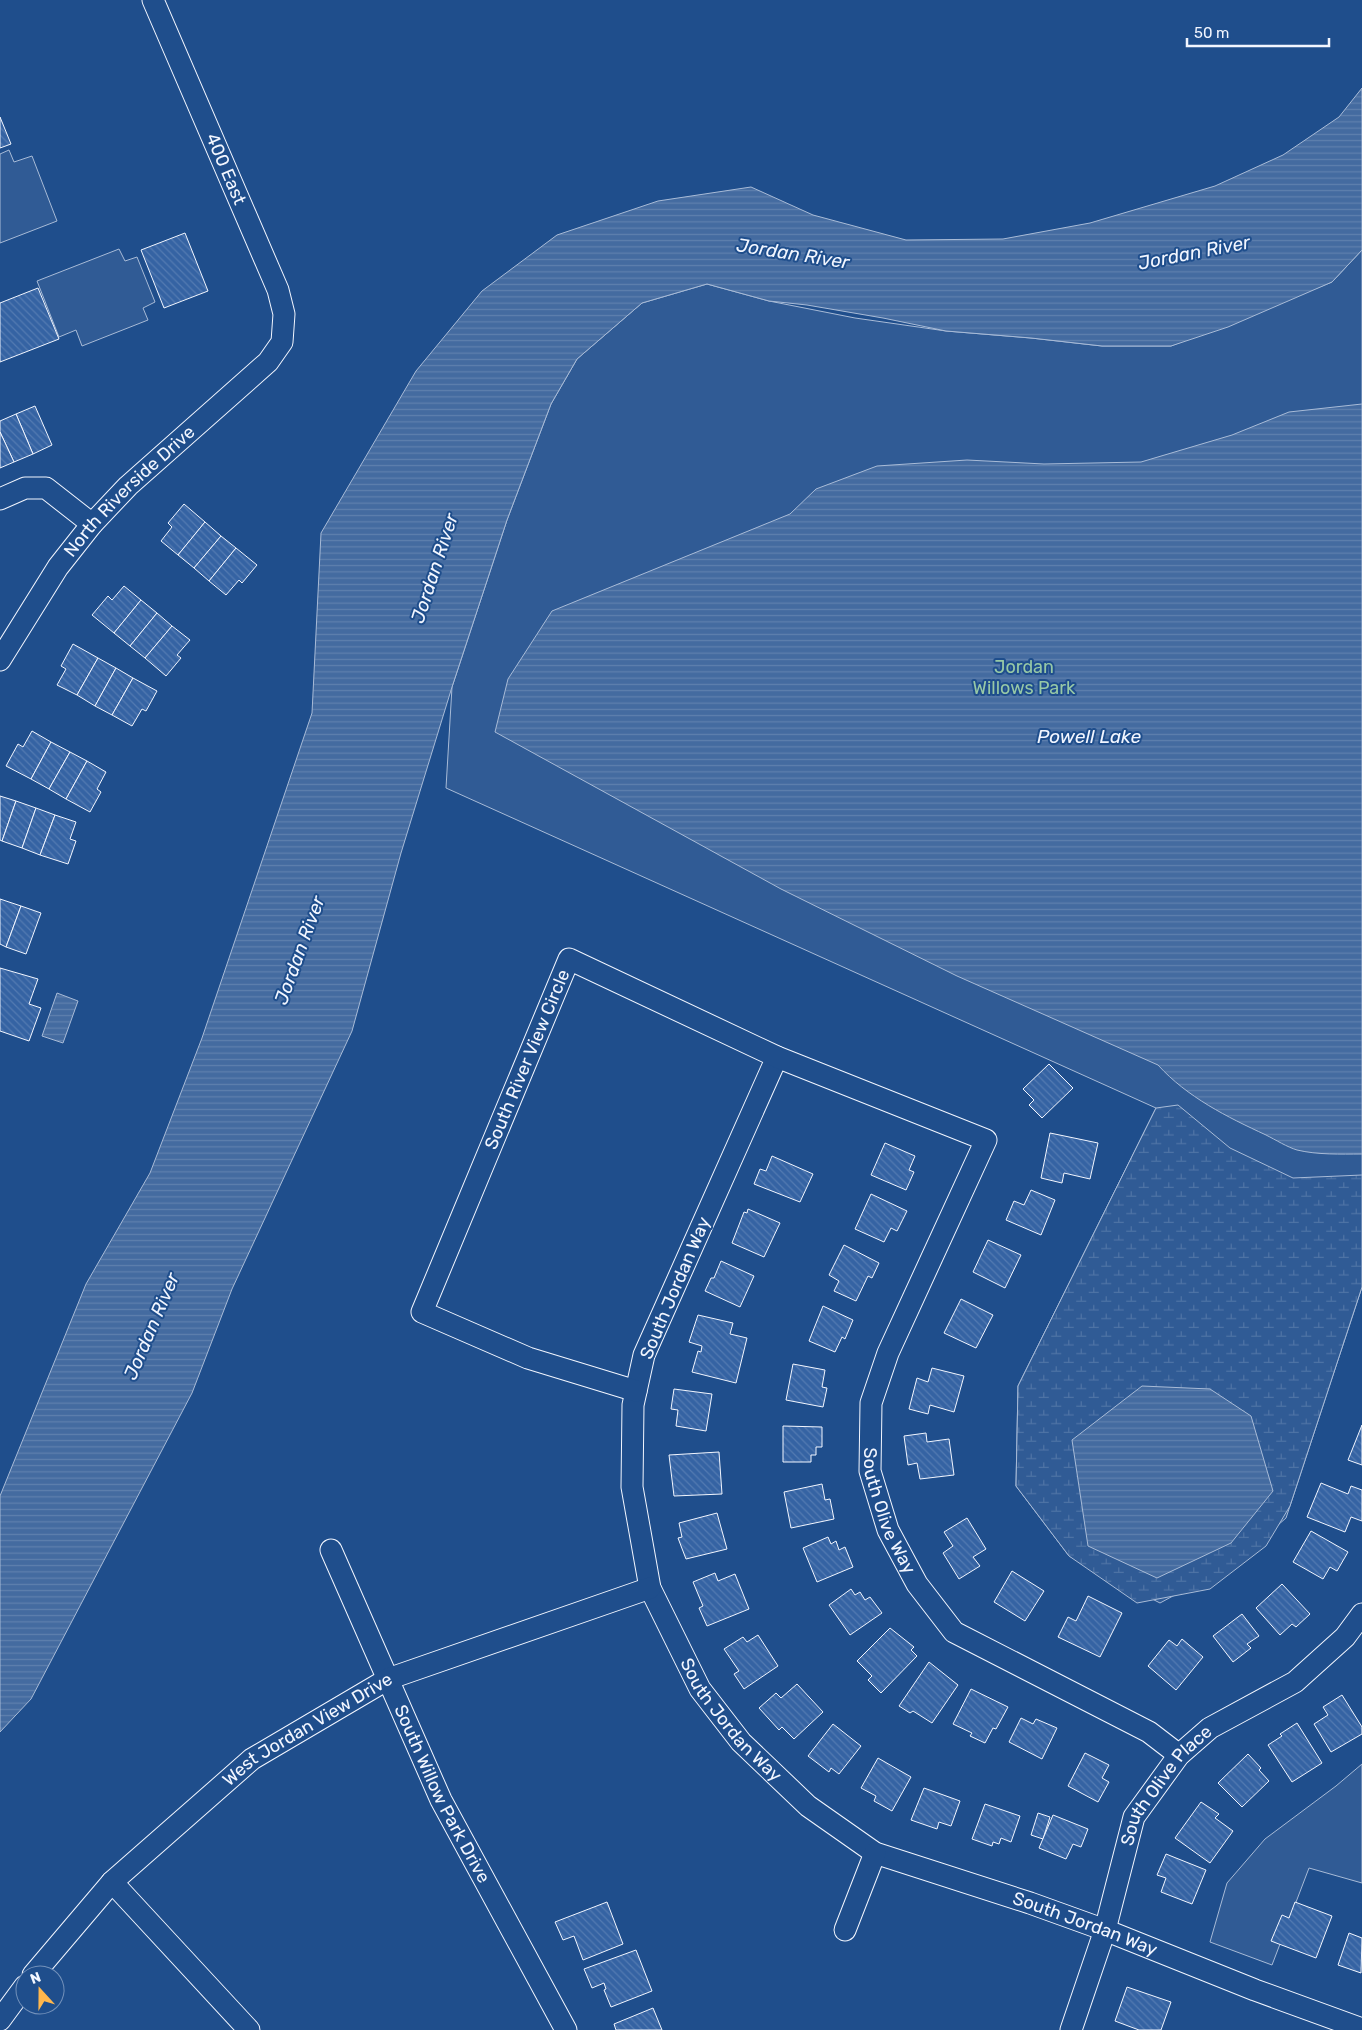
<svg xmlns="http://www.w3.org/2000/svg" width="1362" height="2030" font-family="Rubik,sans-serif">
	<defs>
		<pattern id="wetland-marsh" width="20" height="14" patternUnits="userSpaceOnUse" patternTransform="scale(1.25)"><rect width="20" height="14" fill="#305b95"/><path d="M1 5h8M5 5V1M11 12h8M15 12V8" fill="none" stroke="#4e73a5"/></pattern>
		<pattern id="water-rules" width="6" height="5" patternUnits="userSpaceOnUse" patternTransform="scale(1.25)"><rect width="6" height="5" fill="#446ba0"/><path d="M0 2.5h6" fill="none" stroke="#5f81ae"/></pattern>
		<pattern id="building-back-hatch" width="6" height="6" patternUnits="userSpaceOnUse" patternTransform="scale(1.25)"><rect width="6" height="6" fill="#3563a3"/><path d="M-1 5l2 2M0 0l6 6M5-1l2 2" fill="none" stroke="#537ab1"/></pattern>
	</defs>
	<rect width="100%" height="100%" fill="#1f4e8c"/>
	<g fill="#305b95" stroke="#a8bbd7">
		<polygon points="9,150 14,162 32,156 57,221 0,243 0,154"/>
		<polygon points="119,249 125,261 137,257 155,302 143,308 148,320 82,346 76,330 59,337 37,281"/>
		<polygon points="1362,250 1362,1287 1286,1518 1236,1562 1160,1603 1069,1556 1016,1486 1018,1386 1156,1108 446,788 452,687 507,520 551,404 577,359 642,303 707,284 769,301 855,318 946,331 1031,338 1102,346 1171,346 1332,282"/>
		<polygon points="1362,1764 1362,1883 1309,1868 1272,1965 1210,1942 1227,1883 1265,1839 1336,1786"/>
	</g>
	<polygon fill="url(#wetland-marsh)" stroke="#a8bbd7" points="1178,1105 1230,1148 1293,1178 1362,1175 1362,1287 1290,1506 1266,1546 1210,1589 1137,1603 1069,1556 1016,1486 1018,1386 1156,1108"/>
	<g fill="url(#water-rules)" stroke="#a8bbd7">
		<polygon points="1362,88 1362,250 1332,282 1228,327 1171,346 1102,346 1031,338 946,331 883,318 807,305 769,301 707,284 642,303 577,359 551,404 507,520 452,687 401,853 352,1031 232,1289 192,1393 31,1699 0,1732 0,1496 86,1284 150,1173 202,1038 312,713 321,533 416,371 482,291 557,235 658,201 751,187 813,215 906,240 1003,239 1090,223 1215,186 1283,155 1339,117"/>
		<path d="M 1362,404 L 1362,1154 C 1340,1154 1318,1155 1297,1150 C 1287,1147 1276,1140 1266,1135 C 1227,1117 1187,1097 1158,1065 L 957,976 L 781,889 L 495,732 L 508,679 L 552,611 L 790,514 L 816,489 L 877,466 L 967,460 L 1044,464 L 1141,462 L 1232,435 L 1289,412 Z"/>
		<polygon points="57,993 78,1001 63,1043 42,1036"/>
		<polygon points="1142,1386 1210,1389 1251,1416 1273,1491 1231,1543 1157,1578 1088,1546 1072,1440"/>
	</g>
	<g fill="url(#building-back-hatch)" stroke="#f2f6ff">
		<polygon points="0,117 11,144 0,148"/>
		<polygon points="185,233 208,291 164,308 141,250"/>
		<polygon points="38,288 59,339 0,362 0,303"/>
		<polygon points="35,406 52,445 33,454 16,414"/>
		<polygon points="16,414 33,454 14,462 0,432 0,421"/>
		<polygon points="0,432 14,462 0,468"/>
		<polygon points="184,504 205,522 178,555 161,541 172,527 168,523"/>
		<polygon points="205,522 221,536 194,568 178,555"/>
		<polygon points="221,536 236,548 209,581 194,568"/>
		<polygon points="236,548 257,565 242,583 239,580 226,595 209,581"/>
		<polygon points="124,586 141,600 114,633 92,615 108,596 112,600"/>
		<polygon points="141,600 157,613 130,646 114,633"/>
		<polygon points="157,613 172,626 145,658 130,646"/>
		<polygon points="172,626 190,640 177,655 181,658 166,676 145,658"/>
		<polygon points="73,644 98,658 77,695 57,685 66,669 61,666"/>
		<polygon points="98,658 116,668 95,706 77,695"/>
		<polygon points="116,668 133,678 112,715 95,706"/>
		<polygon points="133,678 157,691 146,711 142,709 132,726 112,715"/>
		<polygon points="32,731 51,742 31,779 6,766 18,744 23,747"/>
		<polygon points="51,742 70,752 49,789 31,779"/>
		<polygon points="70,752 87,761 66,799 49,789"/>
		<polygon points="87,761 106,772 97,789 101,792 90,812 66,799"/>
		<polygon points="0,796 16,801 2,841 0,840"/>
		<polygon points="16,801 36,808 22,848 2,841"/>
		<polygon points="36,808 55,815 40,855 22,848"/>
		<polygon points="55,815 76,822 70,839 76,841 68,864 40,855"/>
		<polygon points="0,899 21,906 6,947 0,944"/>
		<polygon points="21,906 41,913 26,954 6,947"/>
		<polygon points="0,968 38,979 29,1004 41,1008 29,1041 0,1031"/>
		<polygon points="1049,1064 1073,1088 1042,1118 1029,1105 1034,1100 1023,1089"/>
		<polygon points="1050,1133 1098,1143 1090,1179 1064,1173 1062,1183 1041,1178"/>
		<polygon points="885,1143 915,1156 909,1170 914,1172 906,1190 871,1175"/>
		<polygon points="772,1156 813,1174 800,1202 754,1184 760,1169 766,1171"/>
		<polygon points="1031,1190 1055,1200 1041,1235 1006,1220 1014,1201 1024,1205"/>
		<polygon points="871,1194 907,1211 897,1231 891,1228 884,1242 855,1229"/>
		<polygon points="748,1209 780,1223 764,1257 732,1243 744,1212 747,1213"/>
		<polygon points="988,1240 1021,1255 1005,1288 973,1272"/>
		<polygon points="844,1245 879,1263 872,1278 868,1276 856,1301 834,1291 839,1281 829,1275"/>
		<polygon points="721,1261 754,1276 740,1307 705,1291 711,1278 714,1278"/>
		<polygon points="961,1299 993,1315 976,1348 944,1333"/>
		<polygon points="823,1306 853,1320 845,1339 842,1337 835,1352 809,1341"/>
		<polygon points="698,1315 733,1323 730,1334 747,1338 736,1383 692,1372 698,1351 701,1352 702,1346 689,1342"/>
		<polygon points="793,1364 825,1370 822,1387 827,1388 823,1407 786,1400"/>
		<polygon points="932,1368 964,1376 954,1412 930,1405 928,1414 909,1409 917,1378 928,1382"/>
		<polygon points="674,1389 712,1394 706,1431 676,1426 678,1410 671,1409"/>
		<polygon points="1362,1425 1362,1465 1348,1460"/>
		<polygon points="783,1426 822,1427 822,1447 816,1447 816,1455 811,1455 811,1462 783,1462"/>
		<polygon points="926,1433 927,1442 949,1439 954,1475 920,1479 917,1463 908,1465 904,1436"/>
		<polygon points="719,1452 722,1494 674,1496 669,1455"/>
		<polygon points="1321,1483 1348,1494 1351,1486 1362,1490 1362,1521 1351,1517 1345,1532 1307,1517"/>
		<polygon points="822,1484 825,1500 830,1499 834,1519 791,1528 784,1492"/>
		<polygon points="717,1513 727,1549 686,1559 678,1538 682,1537 679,1523"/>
		<polygon points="967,1518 986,1549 973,1557 980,1566 959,1579 943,1553 953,1546 944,1532"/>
		<polygon points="1311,1531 1348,1552 1337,1571 1330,1567 1323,1579 1293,1562"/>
		<polygon points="828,1537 831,1544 836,1541 839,1550 845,1547 853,1567 817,1582 803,1548"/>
		<polygon points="1012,1571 1044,1591 1025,1621 994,1602"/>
		<polygon points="715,1573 718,1581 735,1574 749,1609 707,1626 699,1608 703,1606 693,1582"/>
		<polygon points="1282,1584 1310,1614 1296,1627 1292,1624 1280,1635 1256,1608"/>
		<polygon points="851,1589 855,1595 860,1592 865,1600 870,1597 882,1613 850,1635 829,1605"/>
		<polygon points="1088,1596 1122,1613 1100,1657 1058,1637 1068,1617 1076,1621"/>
		<polygon points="1242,1614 1259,1636 1247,1644 1251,1648 1233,1662 1213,1636"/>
		<polygon points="890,1628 914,1647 911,1650 917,1656 881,1693 868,1680 872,1676 857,1661"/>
		<polygon points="758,1635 778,1666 744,1689 734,1674 739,1671 724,1649 743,1637 747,1642"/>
		<polygon points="1182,1639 1203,1657 1176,1690 1148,1666 1169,1640 1177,1646"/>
		<polygon points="929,1662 958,1685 932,1723 913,1711 910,1713 899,1706"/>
		<polygon points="797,1684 823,1712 794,1739 782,1727 779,1730 759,1708 776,1693 781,1698"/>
		<polygon points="971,1689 1008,1707 996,1729 993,1728 985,1743 970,1736 972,1733 953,1724"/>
		<polygon points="1342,1695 1362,1727 1362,1734 1331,1752 1314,1724 1328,1715 1323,1707"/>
		<polygon points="1021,1718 1033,1724 1036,1719 1057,1728 1042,1759 1009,1742"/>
		<polygon points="1297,1723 1322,1763 1292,1782 1268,1745 1282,1736 1280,1734"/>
		<polygon points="833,1724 861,1746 839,1774 831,1768 829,1772 808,1756"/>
		<polygon points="1085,1753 1109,1765 1102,1778 1109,1782 1098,1802 1068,1786"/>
		<polygon points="1248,1754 1261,1768 1259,1770 1269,1781 1242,1807 1218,1783"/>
		<polygon points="878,1758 911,1777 892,1811 874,1801 876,1796 861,1788"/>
		<polygon points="924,1788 960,1801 951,1826 939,1822 937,1829 911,1820"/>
		<polygon points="1201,1802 1219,1814 1215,1818 1233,1831 1210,1863 1175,1838"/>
		<polygon points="985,1804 1020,1816 1011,1842 1001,1838 999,1844 993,1842 992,1846 972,1839"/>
		<polygon points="1038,1813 1050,1817 1043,1839 1031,1835"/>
		<polygon points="1053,1815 1088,1829 1081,1847 1073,1844 1066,1859 1039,1848"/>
		<polygon points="1166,1854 1206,1870 1192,1904 1161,1892 1166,1878 1157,1875"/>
		<polygon points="607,1902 623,1944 583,1960 574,1936 563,1940 555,1922"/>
		<polygon points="1295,1902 1332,1916 1316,1958 1271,1941 1282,1915 1289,1918"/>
		<polygon points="1349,1933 1362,1938 1361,1973 1338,1965"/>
		<polygon points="636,1950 652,1991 611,2007 604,1990 606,1989 604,1983 592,1988 584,1969"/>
		<polygon points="1127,1987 1171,2002 1161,2030 1139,2030 1115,2021"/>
		<polygon points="653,2008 662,2030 616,2030 614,2024"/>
	</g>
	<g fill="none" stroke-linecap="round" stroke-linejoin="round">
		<g stroke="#f2f6ff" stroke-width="23">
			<g id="minor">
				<polyline points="0,499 25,488 46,488 92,524"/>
				<path id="s1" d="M 0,660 L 58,567 L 92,524 L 128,486 L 268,362 L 282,342 L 284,314 L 278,290 L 153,0"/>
				<path id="s2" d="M 777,1057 L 644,1355 L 633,1405 L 632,1487 L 650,1588 L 700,1689 L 741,1742 L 808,1806 L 875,1853 L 1030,1903 L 1105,1930 L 1255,1990 L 1362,2029"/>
				<path id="s3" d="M 636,1391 L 528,1358 L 422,1312 L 569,959 L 777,1057 L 986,1140 L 888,1353 L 871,1403 L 870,1471 L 888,1530 L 917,1584 L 954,1632 L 1149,1732 L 1179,1755"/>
				<path id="s4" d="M 331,1550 L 441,1800 L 566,2030"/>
				<polyline points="112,1882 249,2030"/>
				<polyline points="845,1930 875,1853"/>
				<path id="s5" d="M 33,1975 L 112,1882 L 252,1759 L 388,1679 L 650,1588"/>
				<polyline points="0,2020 25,1986"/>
				<path id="s6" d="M 1071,2030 L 1105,1930 L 1134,1817 L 1179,1755 L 1210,1728 L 1295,1682 L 1345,1637 L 1362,1614"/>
			</g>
		</g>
		<use href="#minor" stroke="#1f4e8c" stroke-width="21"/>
	</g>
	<g text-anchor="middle" stroke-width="4" stroke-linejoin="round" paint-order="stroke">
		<g font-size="18" fill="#f2f6ff" stroke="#1f4e8c">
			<text transform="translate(226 169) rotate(67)" y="6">400 East</text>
			<text dy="6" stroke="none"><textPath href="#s1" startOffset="214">North Riverside Drive</textPath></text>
			<text dy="6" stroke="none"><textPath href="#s3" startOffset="502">South River View Circle</textPath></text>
			<text transform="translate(675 1288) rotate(-67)" y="6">South Jordan Way</text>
			<text dy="6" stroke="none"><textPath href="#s3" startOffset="1464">South Olive Way</textPath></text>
			<text dy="6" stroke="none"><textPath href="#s2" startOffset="718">South Jordan Way</textPath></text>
			<text dy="6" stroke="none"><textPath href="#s5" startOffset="371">West Jordan View Drive</textPath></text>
			<text dy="6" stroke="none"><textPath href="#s6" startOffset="266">South Olive Place</textPath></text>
			<text dy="6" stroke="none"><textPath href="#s4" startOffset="268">South Willow Park Drive</textPath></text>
			<text dy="6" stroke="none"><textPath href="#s2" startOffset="1138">South Jordan Way</textPath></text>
		</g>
		<g font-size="18" fill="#97c8a6" stroke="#1f4e8c">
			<text x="1024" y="673">Jordan<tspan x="1024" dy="21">Willows Park</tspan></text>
		</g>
		<g font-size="19" font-style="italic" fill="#f2f6ff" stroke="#1f4e8c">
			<text transform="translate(1194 252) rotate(-11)" y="7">Jordan River</text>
			<text transform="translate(793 253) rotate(9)" y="7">Jordan River</text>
			<text transform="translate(434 568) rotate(-72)" y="7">Jordan River</text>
			<text x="1089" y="743">Powell Lake</text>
			<text transform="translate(299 950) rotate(-70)" y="7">Jordan River</text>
			<text transform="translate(151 1326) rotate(-67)" y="7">Jordan River</text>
		</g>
	</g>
	<g transform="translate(40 1990) rotate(339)"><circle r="24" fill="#1f4e8c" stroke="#7391ba"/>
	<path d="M0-4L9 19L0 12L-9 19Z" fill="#ffb74d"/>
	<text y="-8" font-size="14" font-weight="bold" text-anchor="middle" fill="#f2f6ff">N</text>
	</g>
	<path d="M1187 38v8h142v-8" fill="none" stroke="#f2f6ff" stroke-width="2.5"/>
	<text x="1194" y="38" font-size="15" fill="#f2f6ff" stroke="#1f4e8c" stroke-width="4" paint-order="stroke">50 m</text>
</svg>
